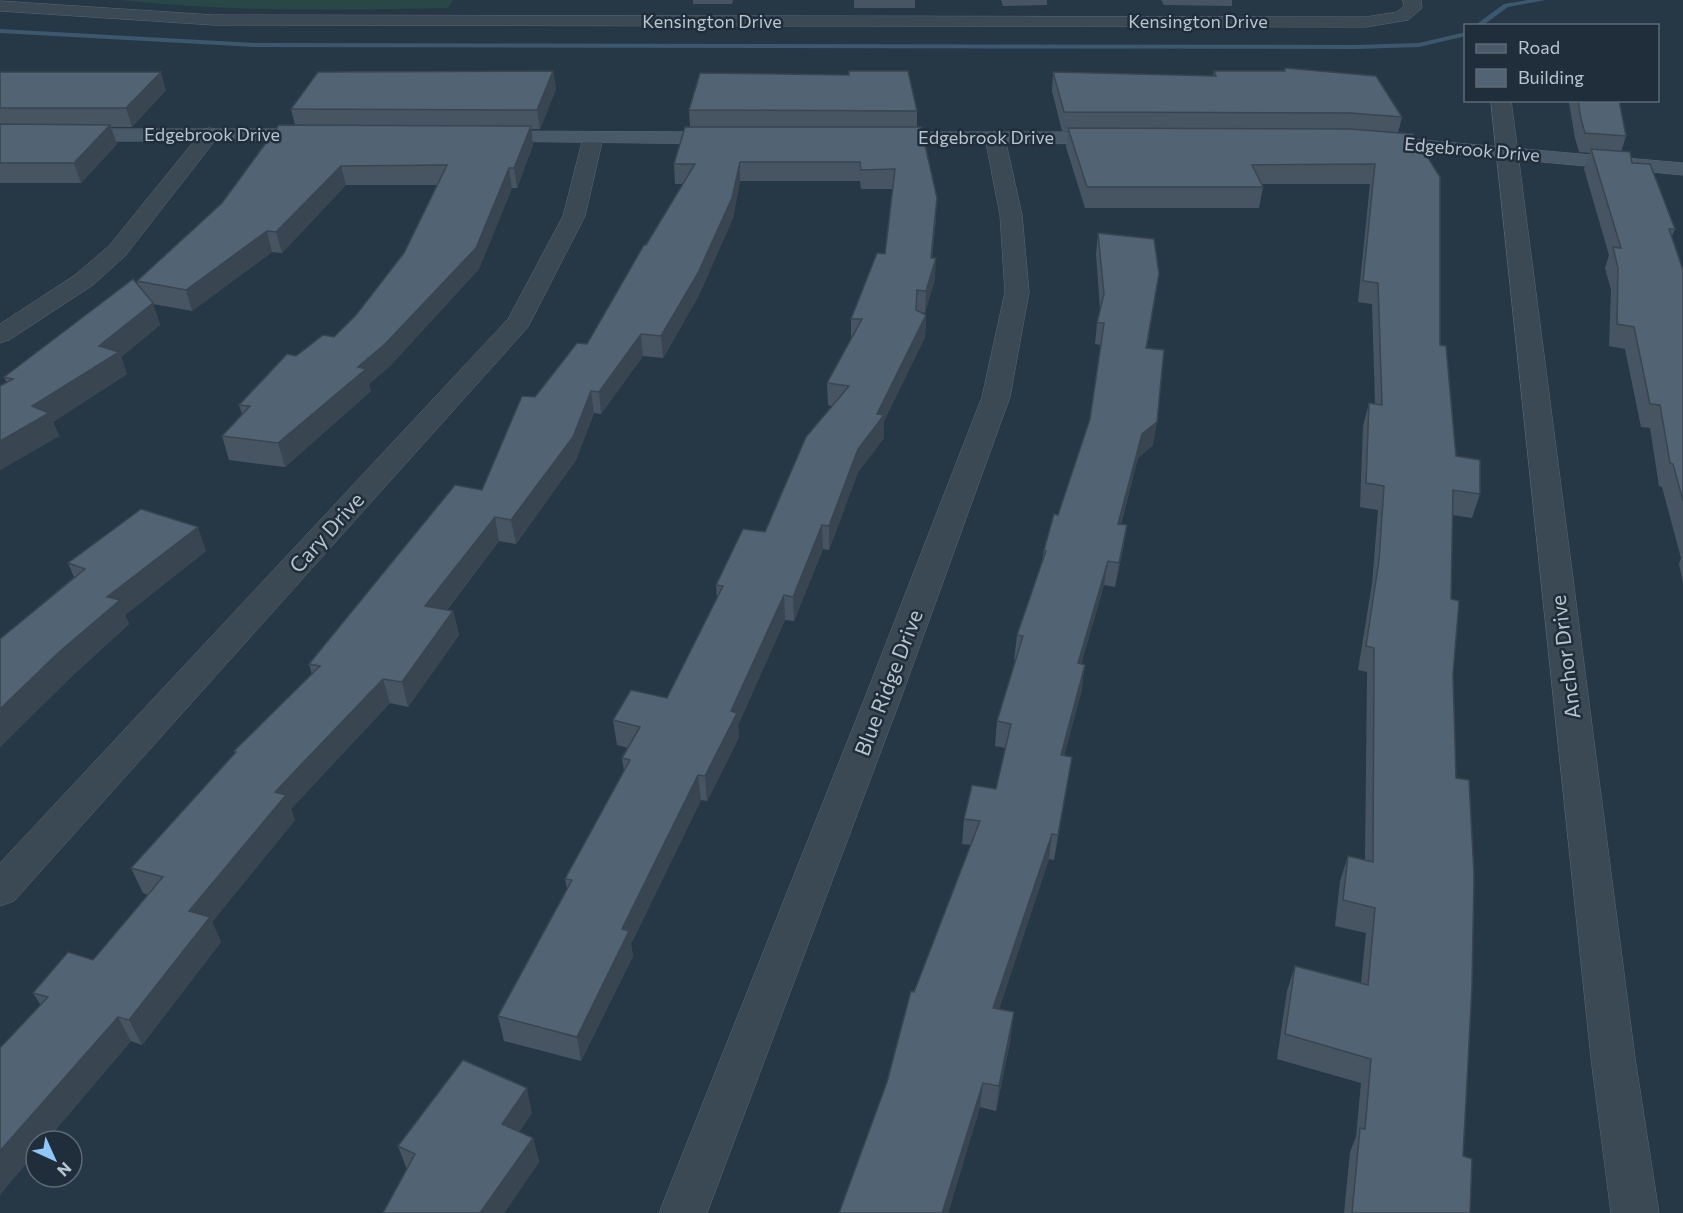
<svg xmlns="http://www.w3.org/2000/svg" width="1683" height="1213" font-family="Commissioner,sans-serif">
	<rect width="100%" height="100%" fill="#263846"/>
	<path fill="#294746" d="M 121,0 L 453,0 L 448,8 C 339,10 230,12 121,0 Z"/>
	<g fill="none" stroke-linecap="round" stroke-linejoin="round">
		<g fill="#3c586f" fill-rule="evenodd">
			<polygon points="1527,0 1546,0 1508,7 1482,26 1474,26 1504,4"/>
			<polygon points="0,29 255,43 1355,45 1419,43 1466,32 1466,36 1419,47 1355,49 255,47 0,33"/>
		</g>
		<g stroke="#5a6772" stroke-width="1">
			<g id="street">
				<polygon points="1403,0 1421,0 1422,8 1408,20 1366,27 214,25 0,11 0,1 214,15 1366,17 1397,12 1404,6"/>
				<polygon points="1491,100 1511,100 1635,1058 1659,1213 1611,1213 1591,1058"/>
				<polygon points="210,128 217,130 220,134 125,256 93,285 9,340 0,343 0,324 75,275 109,246 203,130"/>
				<polygon points="593,132 600,134 603,138 585,216 528,327 14,901 0,906 0,863 508,319 563,216 583,138 586,134"/>
				<polygon points="995,132 1002,134 1005,138 1022,215 1029,292 1010,397 902,695 707,1213 659,1213 866,695 982,397 1005,292 1000,215 985,138 988,134"/>
			</g>
		</g>
		<g stroke="#5a6772" stroke-width="1">
			<g id="secondary">
				<polygon points="0,129 316,129 323,131 326,135 323,139 316,141 0,141"/>
				<polygon points="488,131 727,132 734,134 737,138 734,142 727,144 481,141 478,137 481,133"/>
				<polygon points="878,132 1111,132 1118,134 1121,138 1118,142 1111,144 871,142 868,138 871,134"/>
				<polygon points="1376,136 1683,163 1683,175 1369,146 1366,142 1369,138"/>
			</g>
		</g>
		<use href="#street" fill="#3b4955" fill-rule="evenodd"/>
		<use href="#secondary" fill="#495968" fill-rule="evenodd"/>
	</g>
	<g fill="#475563">
		<polygon points="693,0 733,0 732,4 693,4"/>
		<rect x="854" y="0" width="61" height="8"/>
		<polygon points="1001,0 1047,0 1047,5 1003,6"/>
		<polygon points="1161,0 1232,0 1232,6 1164,5"/>
		<polygon points="1285,68 1402,117 1398,133 1440,345 1456,456 1480,494 1472,518 1452,515 1451,599 1463,1156 1470,1213 1344,1213 1350,1152 1356,1137 1361,1083 1277,1059 1287,991 1295,966 1361,983 1366,933 1335,926 1340,881 1348,856 1365,860 1367,672 1358,670 1372,584 1378,510 1360,507 1363,426 1369,403 1375,404 1372,304 1358,302 1370,184 1262,184 1263,187 1259,208 1085,208 1066,147 1068,131 1062,131 1052,91 1053,72 1213,76 1214,71 1284,71"/>
		<polygon points="553,71 556,89 540,129 531,129 533,145 517,188 512,188 479,269 390,366 369,384 371,391 285,467 229,460 222,436 242,414 239,405 296,356 334,337 356,315 404,253 438,185 346,185 282,253 272,252 192,311 153,304 160,325 121,357 127,374 53,422 59,436 0,470 0,386 7,383 4,377 139,286 137,281 222,203 295,125 291,109"/>
		<polygon points="0,72 166,90 132,127 111,127 117,144 81,183 0,183"/>
		<polygon points="1570,100 1619,100 1626,136 1621,152 1632,163 1675,229 1672,236 1683,270 1683,583 1679,564 1681,558 1662,487 1659,486 1650,428 1641,427 1625,349 1609,346 1611,290 1605,268 1609,255 1584,169 1590,153 1579,152 1575,138 1569,103"/>
		<polygon points="689,110 917,111 917,127 936,218 932,258 935,279 925,313 921,312 926,315 925,337 884,421 884,438 858,472 829,550 823,549 794,621 785,620 738,725 739,737 707,801 701,800 631,944 633,956 581,1061 504,1041 498,1016 567,889 565,879 624,771 622,758 628,748 617,745 613,720 667,698 717,599 716,585 765,532 832,406 828,405 827,383 851,339 851,319 885,254 893,189 861,189 860,181 740,181 733,218 699,295 663,358 643,356 601,414 594,413 576,460 516,544 499,541 447,610 453,611 459,635 408,707 390,703 291,809 295,820 212,922 221,942 142,1045 131,1041 46,1141 36,1141 40,1004 33,993 93,960 148,895 143,893 131,868 235,754 234,751 312,675 309,664 482,490 535,397 587,344 683,184 675,184 674,164 690,127"/>
		<polygon points="1098,233 1159,274 1147,348 1153,445 1138,458 1121,524 1127,525 1123,549 1115,587 1104,585 1081,664 1082,689 1064,755 1068,781 1054,860 1049,859 999,1009 1011,1037 996,1111 980,1107 948,1213 839,1213 887,1082 914,992 971,845 962,844 964,819 996,789 1005,748 995,746 997,721 1016,660 1014,660 1017,635 1042,561 1044,550 1058,515 1090,419 1101,345 1095,344 1097,323 1100,309 1096,254"/>
		<polygon points="206,551 125,615 129,624 70,678 0,747 0,639 74,577 68,563"/>
		<polygon points="532,1113 519,1132 533,1138 539,1162 504,1213 383,1213 407,1170 398,1146"/>
	</g>
	<g fill="#394550">
		<polygon points="553,71 556,89 540,129 537,110"/>
		<polygon points="161,72 166,90 132,127 126,108"/>
		<polygon points="110,125 117,144 81,183 74,163"/>
		<polygon points="531,126 533,145 517,188 514,168"/>
		<polygon points="740,162 740,181 733,218 699,295 663,358 661,336"/>
		<polygon points="341,166 346,185 282,253 276,232"/>
		<polygon points="509,168 512,188 479,269 390,366 369,384 371,391 285,467 278,443 358,367"/>
		<polygon points="937,198 931,276 936,258 935,279 925,313 926,291 931,258"/>
		<polygon points="267,231 272,252 192,311 186,290"/>
		<polygon points="153,303 160,325 121,357 127,374 53,422 59,436 0,470 0,441 32,406 99,346"/>
		<polygon points="926,315 925,337 884,421 884,438 858,472 829,550 829,526 858,449 877,414"/>
		<polygon points="641,334 643,356 601,414 599,392"/>
		<polygon points="591,391 594,413 576,460 516,544 511,520"/>
		<polygon points="1157,422 1153,445 1138,458 1114,548 1118,524 1142,434"/>
		<polygon points="495,517 499,541 431,630 425,606"/>
		<polygon points="822,525 823,549 794,621 793,597"/>
		<polygon points="1127,525 1123,549 1115,587 1119,563"/>
		<polygon points="198,527 206,551 125,615 129,624 70,678 0,747 0,709 107,597"/>
		<polygon points="1108,561 1104,585 1074,688 1078,663"/>
		<polygon points="784,595 785,620 738,725 739,737 707,801 705,776 731,711"/>
		<polygon points="453,611 459,635 408,707 402,682"/>
		<polygon points="1085,665 1082,689 1058,780 1061,755"/>
		<polygon points="383,679 390,703 291,809 295,820 212,922 221,942 142,1045 129,1020 189,911 275,792"/>
		<polygon points="1072,757 1068,781 1054,860 1058,835"/>
		<polygon points="698,775 701,800 631,944 633,956 581,1061 577,1037 622,929"/>
		<polygon points="1052,834 1049,859 991,1033 993,1008"/>
		<polygon points="1014,1012 1011,1037 996,1111 999,1086"/>
		<polygon points="118,1017 131,1041 46,1141 36,1141 36,1152 0,1195 0,1151"/>
		<polygon points="983,1083 980,1107 948,1213 942,1213"/>
		<polygon points="527,1088 532,1113 508,1148 502,1124"/>
		<polygon points="533,1138 539,1162 504,1213 480,1213"/>
	</g>
	<g fill="#526373" stroke="#394550" stroke-width="1.5">
		<polygon points="1285,68 1376,76 1402,117 1350,113 1064,112 1053,72 1216,76 1214,71 1285,71"/>
		<polygon points="553,71 537,110 291,109 318,72"/>
		<polygon points="849,71 908,71 917,111 689,110 700,73 849,75"/>
		<polygon points="0,72 161,72 126,108 0,108"/>
		<polygon points="1578,100 1619,100 1626,136 1585,133 1581,119"/>
		<polygon points="0,124 110,125 74,163 0,163"/>
		<polygon points="279,125 531,126 514,168 509,168 476,248 385,344 358,367 366,369 278,443 222,436 250,406 239,405 287,354 296,356 323,335 334,337 356,315 404,253 447,165 341,166 276,232 267,231 186,290 137,281 222,203"/>
		<polygon points="685,127 921,127 937,198 931,258 936,258 926,291 917,290 916,310 926,315 877,414 884,415 858,449 829,526 822,525 793,597 784,595 731,711 737,713 705,776 698,775 622,929 629,931 577,1037 498,1016 572,880 565,879 630,760 622,758 640,727 613,720 631,690 667,698 723,586 716,585 743,529 765,532 806,437 849,386 827,383 862,319 851,319 877,253 885,254 895,169 861,170 860,162 740,162 732,198 698,273 661,336 641,334 599,392 591,391 573,437 511,520 495,517 425,606 453,611 402,682 383,679 275,792 286,795 189,911 210,917 129,1020 118,1017 0,1151 0,1048 48,997 33,993 68,952 93,960 163,877 131,868 236,752 234,751 320,666 309,664 455,485 482,490 522,396 535,397 577,343 587,344 644,245 646,245 695,164 674,164"/>
		<polygon points="1068,128 1350,129 1413,134 1440,177 1440,345 1446,346 1456,456 1480,460 1480,494 1453,490 1451,599 1459,601 1453,675 1456,778 1469,780 1474,875 1472,987 1463,1156 1472,1159 1470,1213 1352,1213 1360,1128 1365,1129 1371,1059 1285,1034 1295,966 1368,985 1375,908 1343,900 1348,856 1373,862 1374,648 1366,646 1379,560 1384,486 1366,483 1369,403 1382,405 1378,283 1363,281 1375,164 1252,165 1263,187 1087,187"/>
		<polygon points="1591,149 1630,152 1632,163 1650,164 1675,229 1669,229 1683,270 1683,501 1673,464 1670,463 1660,405 1650,404 1634,327 1617,324 1618,268 1613,247 1621,248"/>
		<polygon points="1098,233 1154,239 1159,274 1146,348 1164,350 1157,422 1142,434 1118,524 1127,525 1119,563 1108,561 1078,663 1085,665 1061,755 1072,757 1058,835 1052,834 993,1008 1014,1012 999,1086 983,1083 942,1213 839,1213 887,1082 911,991 914,992 980,821 964,819 972,785 996,789 1011,724 997,721 1023,636 1017,635 1046,551 1044,550 1054,514 1058,515 1090,419 1104,323 1097,323 1104,294"/>
		<polygon points="133,279 153,303 99,346 119,352 32,406 49,413 0,441 0,386 13,379 4,377"/>
		<polygon points="141,509 198,527 107,597 120,600 58,653 0,709 0,639 85,569 68,563"/>
		<polygon points="463,1060 527,1088 502,1124 533,1138 480,1213 383,1213 415,1154 398,1146"/>
	</g>
	<g text-anchor="middle" stroke-width="5" stroke-linejoin="round" paint-order="stroke">
		<g font-size="18" fill="#b9c4ce" stroke="#202e3b">
			<text x="712" y="28">Kensington Drive</text>
			<text x="1198" y="28">Kensington Drive</text>
			<text x="212" y="141">Edgebrook Drive</text>
			<text x="986" y="144">Edgebrook Drive</text>
			<text transform="translate(1472 150) rotate(5)" y="6">Edgebrook Drive</text>
		</g>
		<g font-size="21" fill="#b9c4ce" stroke="#202e3b">
			<text transform="translate(327 533) rotate(-48)" y="7">Cary Drive</text>
			<text transform="translate(1566 657) rotate(-97)" y="7">Anchor Drive</text>
			<text transform="translate(889 683) rotate(-69)" y="7">Blue Ridge Drive</text>
		</g>
	</g>
	<rect x="1464" y="24" width="195" height="78" fill="#202e3b" stroke="#5d6a76" stroke-width="1.5"/>
	<rect x="1476" y="44" width="30" height="9" fill="#495968" stroke="#5d6a76" stroke-width="1.5"/>
	<text x="1518" y="54" font-size="18" fill="#b9c4ce">Road</text>
	<rect x="1476" y="69" width="30" height="18" fill="#526373" stroke="#5d6a76" stroke-width="1.5"/>
	<text x="1518" y="84" font-size="18" fill="#b9c4ce">Building</text>
	<g transform="translate(54 1159) rotate(135)"><circle r="28" fill="#202e3b" stroke="#5d6a76" stroke-width="1.5"/>
	<path d="M0-4.5L10 22L0 15L-10 22Z" fill="#8fc7fd"/>
	<text y="-9" font-size="16" font-weight="bold" text-anchor="middle" fill="#b9c4ce">N</text>
	</g>
</svg>
